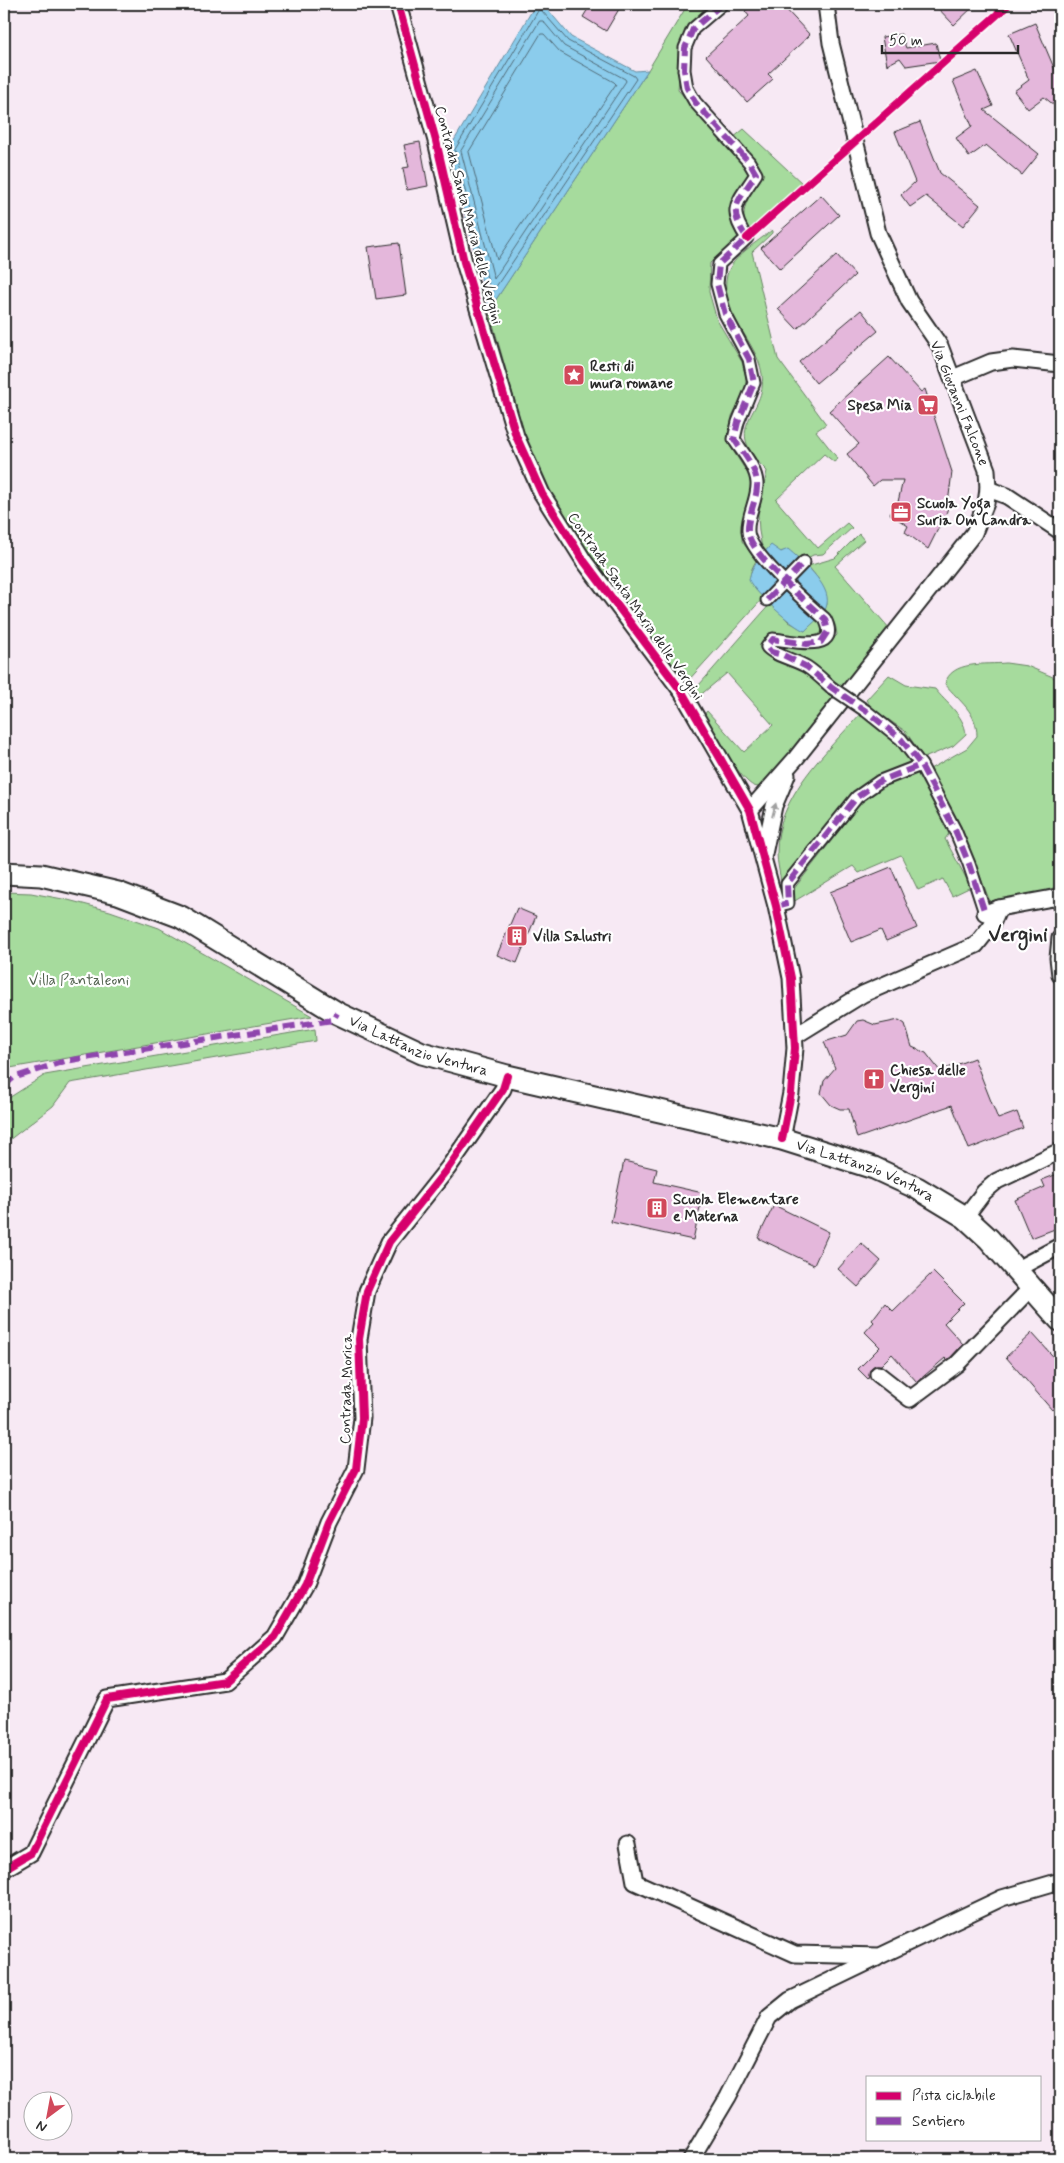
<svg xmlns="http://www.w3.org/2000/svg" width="1064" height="2163" font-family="Mynerve,sans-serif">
	<rect width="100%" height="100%" fill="#f7e9f4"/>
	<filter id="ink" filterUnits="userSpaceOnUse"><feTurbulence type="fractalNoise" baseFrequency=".02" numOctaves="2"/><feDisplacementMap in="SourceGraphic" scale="10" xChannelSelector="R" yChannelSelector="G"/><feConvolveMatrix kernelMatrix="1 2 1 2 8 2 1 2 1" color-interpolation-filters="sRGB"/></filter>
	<g filter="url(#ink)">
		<g fill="#a6db9d" stroke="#688364">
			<path d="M 688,4 L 707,4 L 682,40 L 678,90 L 747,165 L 753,177 L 732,210 L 738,240 L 710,263 L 709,292 L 717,320 L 742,362 L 746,377 L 745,391 L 732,416 L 730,446 L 750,477 L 751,487 L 742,523 L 742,541 L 756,561 C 746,577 749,586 764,597 L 686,683 L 570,528 L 547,488 L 529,452 L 489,310 L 648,70 Z"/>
			<path d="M 744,129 L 803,184 L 748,231 C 737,207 751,196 762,176 L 755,160 L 733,138 Z"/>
			<path d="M 772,230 L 772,233 L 752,252 L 778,359 L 826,424 L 816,431 L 838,459 L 834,462 L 824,454 L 776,500 L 818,548 L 847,523 L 852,528 L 823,554 L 813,555 L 802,561 L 785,551 L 763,554 L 759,531 L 758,514 L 767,471 C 718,424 768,416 762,374 C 757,340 718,313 727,275 C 732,256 758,242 772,230 Z"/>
			<path d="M 859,534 L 864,540 L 835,566 L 890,629 L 842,690 C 820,672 801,653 773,648 L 774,643 C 799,648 817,655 837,635 C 836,624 833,618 824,610 L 827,604 L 819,580 L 808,566 L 835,558 Z"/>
			<path d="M 771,603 L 789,622 L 805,631 L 816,619 L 825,626 L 824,632 L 814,640 L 770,635 L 762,644 L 763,650 L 768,655 L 783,660 L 803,671 L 836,698 L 762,787 C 759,787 757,787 754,786 C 740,781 713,730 704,715 L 707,711 L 744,752 L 773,725 L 727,673 L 698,697 L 692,693 Z"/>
			<path d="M 1006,663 L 1027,666 L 1060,680 L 1060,886 L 992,907 L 962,829 L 930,769 L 967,748 L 977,736 C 977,712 960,702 945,684 C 951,660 986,665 1006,663 Z"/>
			<path d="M 889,675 L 906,685 L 935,689 C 946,703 964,715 966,734 L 953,746 L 924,758 L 905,731 L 873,709 L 866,700 Z"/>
			<path d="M 861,713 L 899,740 L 916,765 L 879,776 L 781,883 C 780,873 777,863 777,853 C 776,796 827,752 861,713 Z"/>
			<polygon points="919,772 951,831 945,839 971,887 952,896 943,879 918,890 901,855 859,873 853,866 793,902 793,890 860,804 883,784"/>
			<polygon points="4,892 31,893 68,900 110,911 159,928 312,1016 4,1069"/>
			<polygon points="315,1029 316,1041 70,1083 53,1106 4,1144 4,1101 45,1075"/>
		</g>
		<g fill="#8bccec" stroke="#658c9f">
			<polygon points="536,4 543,4 571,37 635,71 648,70 489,310 449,149"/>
			<path d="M 771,545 L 781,552 L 788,549 C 801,560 831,585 827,604 C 826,614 811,624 805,631 C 794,628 753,591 749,580 C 752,564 761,556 771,545 Z"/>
		</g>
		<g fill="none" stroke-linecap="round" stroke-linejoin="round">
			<g stroke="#516b78" stroke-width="1">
				<polygon points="539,10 542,11 568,41 634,76 636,79 491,294 455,150"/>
				<polygon points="540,21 543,21 564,46 625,79 626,81 494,279 461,151"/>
				<polygon points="541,34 544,34 560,52 614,82 616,84 497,260 469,152"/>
			</g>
		</g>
		<g fill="#e4b7db" stroke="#2b2b2b">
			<polygon points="591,4 622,4 606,31 583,17"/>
			<polygon points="753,4 781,4 810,35 768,74 773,79 747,102 706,56 749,16 745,11"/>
			<polygon points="934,4 976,4 954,25"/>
			<polygon points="1035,23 1060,82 1060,110 1044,97 1028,109 1014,91 1029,80 1009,34"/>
			<polygon points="901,34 906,48 936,43 940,61 906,66 900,58 887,65 882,37"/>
			<polygon points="977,71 993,106 984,110 1039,154 1022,175 986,145 969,157 956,138 972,126 953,81"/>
			<polygon points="920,122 940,173 980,205 963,226 926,196 910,207 901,195 915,182 895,132"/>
			<polygon points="420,142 428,186 407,190 403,168 409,167 404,145"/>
			<polygon points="821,195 839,215 780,269 761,248"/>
			<polygon points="399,243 406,295 376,299 368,247"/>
			<polygon points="837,255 855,275 797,329 778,309"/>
			<polygon points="861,310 878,331 816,383 799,362"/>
			<polygon points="889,357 921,392 925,389 952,472 947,511 928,549 905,532 908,526 890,514 898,502 903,480 880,480 873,486 847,454 859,444 829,411"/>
			<polygon points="891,867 917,928 886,941 881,930 851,942 830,892"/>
			<polygon points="517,908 536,916 517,963 497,955"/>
			<polygon points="863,1020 875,1025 899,1020 905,1024 912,1047 926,1053 940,1071 974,1058 998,1119 1017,1112 1023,1128 969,1149 952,1105 857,1138 849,1109 840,1109 831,1105 821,1093 824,1081 835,1068 824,1042 847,1035 857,1021"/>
			<polygon points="624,1161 657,1169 654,1182 703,1193 693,1240 611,1222"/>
			<polygon points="1060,1173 1060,1227 1031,1238 1015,1200 1045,1187 1042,1180"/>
			<polygon points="774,1205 829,1232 814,1265 758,1238"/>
			<polygon points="861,1243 881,1261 858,1287 838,1269"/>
			<polygon points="933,1272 964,1303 944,1323 963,1344 951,1357 947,1360 945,1358 917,1382 892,1354 881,1365 875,1365 871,1368 868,1379 858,1369 880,1347 865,1332 874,1322 872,1320 885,1303 893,1311"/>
			<polygon points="1032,1333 1060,1364 1060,1403 1052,1410 1006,1357"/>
		</g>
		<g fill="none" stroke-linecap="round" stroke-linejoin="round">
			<g stroke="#2b2b2b" stroke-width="15">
				<g id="pedestrian">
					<path d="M 722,4 L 693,29 L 685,48 L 684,70 L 687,88 L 695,102 L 749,162 L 756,174 C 738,202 726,208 747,238 L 719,264 L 717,284 L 725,314 L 749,359 L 754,383 L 738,422 L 734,439 C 742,452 756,467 757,483 C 758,499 747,515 748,531 C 748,552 808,604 825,619 C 843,655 788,640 773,639 L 767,647 C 775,656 796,660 807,667 C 816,673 824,681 832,688"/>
					<polyline points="767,600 804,562"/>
					<polyline points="866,711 901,739 921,765"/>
					<polyline points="776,906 788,903 787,884 857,797 880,781 921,765 955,830 969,864 985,913"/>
				</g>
			</g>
			<g stroke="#2b2b2b" stroke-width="19">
				<g id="minor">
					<polyline points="398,4 436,141 464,262 516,436 542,494 584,561 682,692 750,810 776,906 791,978 795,1048 791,1093 782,1139"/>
					<polyline points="953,378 991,362 1013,359 1060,364"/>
					<polyline points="988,489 1007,496 1060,531"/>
					<polyline points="750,810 796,758 974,533 986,503 988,489 987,470 940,346 909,301 878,233 831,43 826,4"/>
					<polyline points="764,854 774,806 787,775"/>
					<polyline points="985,913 999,908 1058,897 1060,904"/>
					<polyline points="1060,938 1058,958 1060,975"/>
					<polyline points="795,1036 863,994 976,945 991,926 999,908"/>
					<polyline points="965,1217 984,1192 997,1181 1060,1151"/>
					<polyline points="1015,1270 1060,1246"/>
					<polyline points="878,1374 910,1399 957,1364 1031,1288"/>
					<polyline points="628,1844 635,1882 795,1954 880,1956 1002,1898 1060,1881"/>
					<polyline points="4,1869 31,1853 107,1699 225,1681 275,1637 305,1585 329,1522 356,1469 362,1418 359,1339 367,1291 389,1242 448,1168 503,1089 507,1076"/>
					<polyline points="691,2159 728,2097 769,2017 790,2000 877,1958"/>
				</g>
			</g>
			<g stroke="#2b2b2b" stroke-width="25">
				<g id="secondary">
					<path id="s1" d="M 4,873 L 41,875 L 118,893 L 181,917 L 337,1013 L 422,1053 L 507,1076 L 782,1139 L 874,1168 L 917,1188 L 965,1217 L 989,1239 L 1060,1320"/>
				</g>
			</g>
			<use href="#pedestrian" stroke="#fff" stroke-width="11"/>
			<use href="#minor" stroke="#fff" stroke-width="15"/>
			<use href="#secondary" stroke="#fff" stroke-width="21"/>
			<g stroke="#2b2b2b" stroke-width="15" stroke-linecap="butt">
				<polyline id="pedestrian-bridge" points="832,688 866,711"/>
			</g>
			<use href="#pedestrian-bridge" stroke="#fff" stroke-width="11"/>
			<g stroke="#8e44ad" stroke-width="6" stroke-dasharray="12 6" stroke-linecap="butt">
				<path d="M 722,4 L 693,29 L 685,48 L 684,70 L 687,88 L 695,102 L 749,162 L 756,174 C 738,202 726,208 747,238 L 719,264 L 717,284 L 725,314 L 749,359 L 754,383 L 738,422 L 734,439 C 742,452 756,467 757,483 C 758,499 747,515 748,531 C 748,552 808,604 825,619 L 828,631 L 821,642 L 807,644 L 773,639 L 767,647 L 771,652 L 783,655 L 807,667 L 832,688 L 866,711 L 901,739 L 921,765"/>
				<polyline points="767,600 804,562"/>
				<polyline points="776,906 788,903 787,884 857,797 880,781 921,765 955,830 969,864 985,913"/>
				<polyline points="4,1086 13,1078 65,1061 333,1020 337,1013"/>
			</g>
			<g stroke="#fff" stroke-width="11">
				<g id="cycleway">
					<polyline points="398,4 436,141 464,262 516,436 542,494 584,561 682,692 750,810 776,906 791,978 795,1048 791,1093 782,1139"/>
					<polyline points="747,238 1009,4"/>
					<polyline points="4,1869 31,1853 107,1699 225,1681 275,1637 305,1585 329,1522 356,1469 362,1418 359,1339 367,1291 389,1242 448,1168 503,1089 507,1076"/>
				</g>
			</g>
			<use href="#cycleway" stroke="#d6006c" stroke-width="8"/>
		</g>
		<defs><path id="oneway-solid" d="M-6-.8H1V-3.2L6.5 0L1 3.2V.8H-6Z" transform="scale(1.25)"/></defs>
		<use fill="#a0a0a0" href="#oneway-solid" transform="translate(774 810) rotate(-75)"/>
	</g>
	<defs>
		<g id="sight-square" transform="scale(1.125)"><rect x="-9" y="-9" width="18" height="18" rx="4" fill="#d1495b" stroke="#fff"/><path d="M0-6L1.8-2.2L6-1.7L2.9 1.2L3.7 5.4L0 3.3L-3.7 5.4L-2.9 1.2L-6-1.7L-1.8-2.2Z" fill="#fff"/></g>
		<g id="supermarket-square" transform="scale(1.125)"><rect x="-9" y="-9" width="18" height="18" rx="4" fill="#d1495b" stroke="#fff"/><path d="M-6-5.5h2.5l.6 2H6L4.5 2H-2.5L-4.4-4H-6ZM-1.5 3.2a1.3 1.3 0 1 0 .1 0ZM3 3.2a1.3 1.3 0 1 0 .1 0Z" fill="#fff"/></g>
		<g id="office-square" transform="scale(1.125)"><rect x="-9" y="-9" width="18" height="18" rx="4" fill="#d1495b" stroke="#fff"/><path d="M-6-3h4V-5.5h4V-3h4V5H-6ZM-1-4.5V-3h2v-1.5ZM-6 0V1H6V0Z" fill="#fff"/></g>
		<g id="building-square" transform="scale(1.125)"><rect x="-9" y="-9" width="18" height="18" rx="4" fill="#d1495b" stroke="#fff"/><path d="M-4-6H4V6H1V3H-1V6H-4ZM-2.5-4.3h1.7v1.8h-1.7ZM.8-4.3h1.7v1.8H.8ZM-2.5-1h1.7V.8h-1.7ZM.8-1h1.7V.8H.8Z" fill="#fff"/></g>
		<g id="church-square" transform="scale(1.125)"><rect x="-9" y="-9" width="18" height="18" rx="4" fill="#d1495b" stroke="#fff"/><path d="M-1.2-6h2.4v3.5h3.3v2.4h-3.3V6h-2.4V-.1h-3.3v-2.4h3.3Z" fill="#fff"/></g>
	</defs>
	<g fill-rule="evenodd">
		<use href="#sight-square" x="574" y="375"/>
		<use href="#supermarket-square" x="928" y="405"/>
		<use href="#office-square" x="901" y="512"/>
		<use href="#building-square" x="517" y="936"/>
		<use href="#church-square" x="874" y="1079"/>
		<use href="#building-square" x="657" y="1208"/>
	</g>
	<g text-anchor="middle" stroke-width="4.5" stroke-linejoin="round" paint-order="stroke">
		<g font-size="15" fill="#2b2b2b" stroke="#fff">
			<text transform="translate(469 215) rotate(75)" y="5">Contrada Santa Maria delle Vergini</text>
			<text transform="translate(960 403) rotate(68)" y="5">Via Giovanni Falcone</text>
			<text transform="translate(636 606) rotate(55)" y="5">Contrada Santa Maria delle Vergini</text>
			<text dy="5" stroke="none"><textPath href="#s1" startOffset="455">Via Lattanzio Ventura</textPath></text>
			<text dy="5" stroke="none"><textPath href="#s1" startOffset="920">Via Lattanzio Ventura</textPath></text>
			<text transform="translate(346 1389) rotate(-89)" y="5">Contrada Morica</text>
		</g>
		<g font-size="15" font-weight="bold" fill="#2b2b2b" stroke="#fff" text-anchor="start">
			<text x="590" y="371">Resti di<tspan x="590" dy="17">mura romane</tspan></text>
			<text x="912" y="410" text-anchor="end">Spesa Mia</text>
			<text x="917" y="508">Scuola Yoga<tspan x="917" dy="17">Suria Om Candra</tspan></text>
			<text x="533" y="941">Villa Salustri</text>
			<text x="890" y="1075">Chiesa delle<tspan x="890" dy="17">Vergini</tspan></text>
			<text x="673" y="1204">Scuola Elementare<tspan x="673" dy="17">e Materna</tspan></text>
		</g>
		<g font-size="15" fill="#50604d" stroke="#fff">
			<text x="79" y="985">Villa Pantaleoni</text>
		</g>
		<g font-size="20" font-weight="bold" fill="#2b2b2b" stroke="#fff">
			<text x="1018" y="941">Vergini</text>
		</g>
	</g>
	<rect width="1064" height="2163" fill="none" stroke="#fff" stroke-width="20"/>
	<rect x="10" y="10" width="1044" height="2143" fill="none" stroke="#2b2b2b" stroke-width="2" filter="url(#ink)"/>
	<rect x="866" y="2076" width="175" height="65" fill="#ffffff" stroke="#aaaaaa"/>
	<rect x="876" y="2092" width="25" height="8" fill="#d6006c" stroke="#aaaaaa"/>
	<text x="912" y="2100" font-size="15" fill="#2b2b2b">Pista ciclabile</text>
	<rect x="876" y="2117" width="25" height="8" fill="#8e44ad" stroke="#aaaaaa"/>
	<text x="912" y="2126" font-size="15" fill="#2b2b2b">Sentiero</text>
	<g transform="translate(48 2116) rotate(212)"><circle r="24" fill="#ffffff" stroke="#aaaaaa"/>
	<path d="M0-4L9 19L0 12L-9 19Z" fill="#d1495b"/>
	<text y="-8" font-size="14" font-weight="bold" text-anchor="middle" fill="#2b2b2b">N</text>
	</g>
	<path d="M882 45v8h136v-8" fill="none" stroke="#2b2b2b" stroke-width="2.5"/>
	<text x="889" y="45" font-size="15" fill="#2b2b2b" stroke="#ffffff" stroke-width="4" paint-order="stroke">50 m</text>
</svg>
